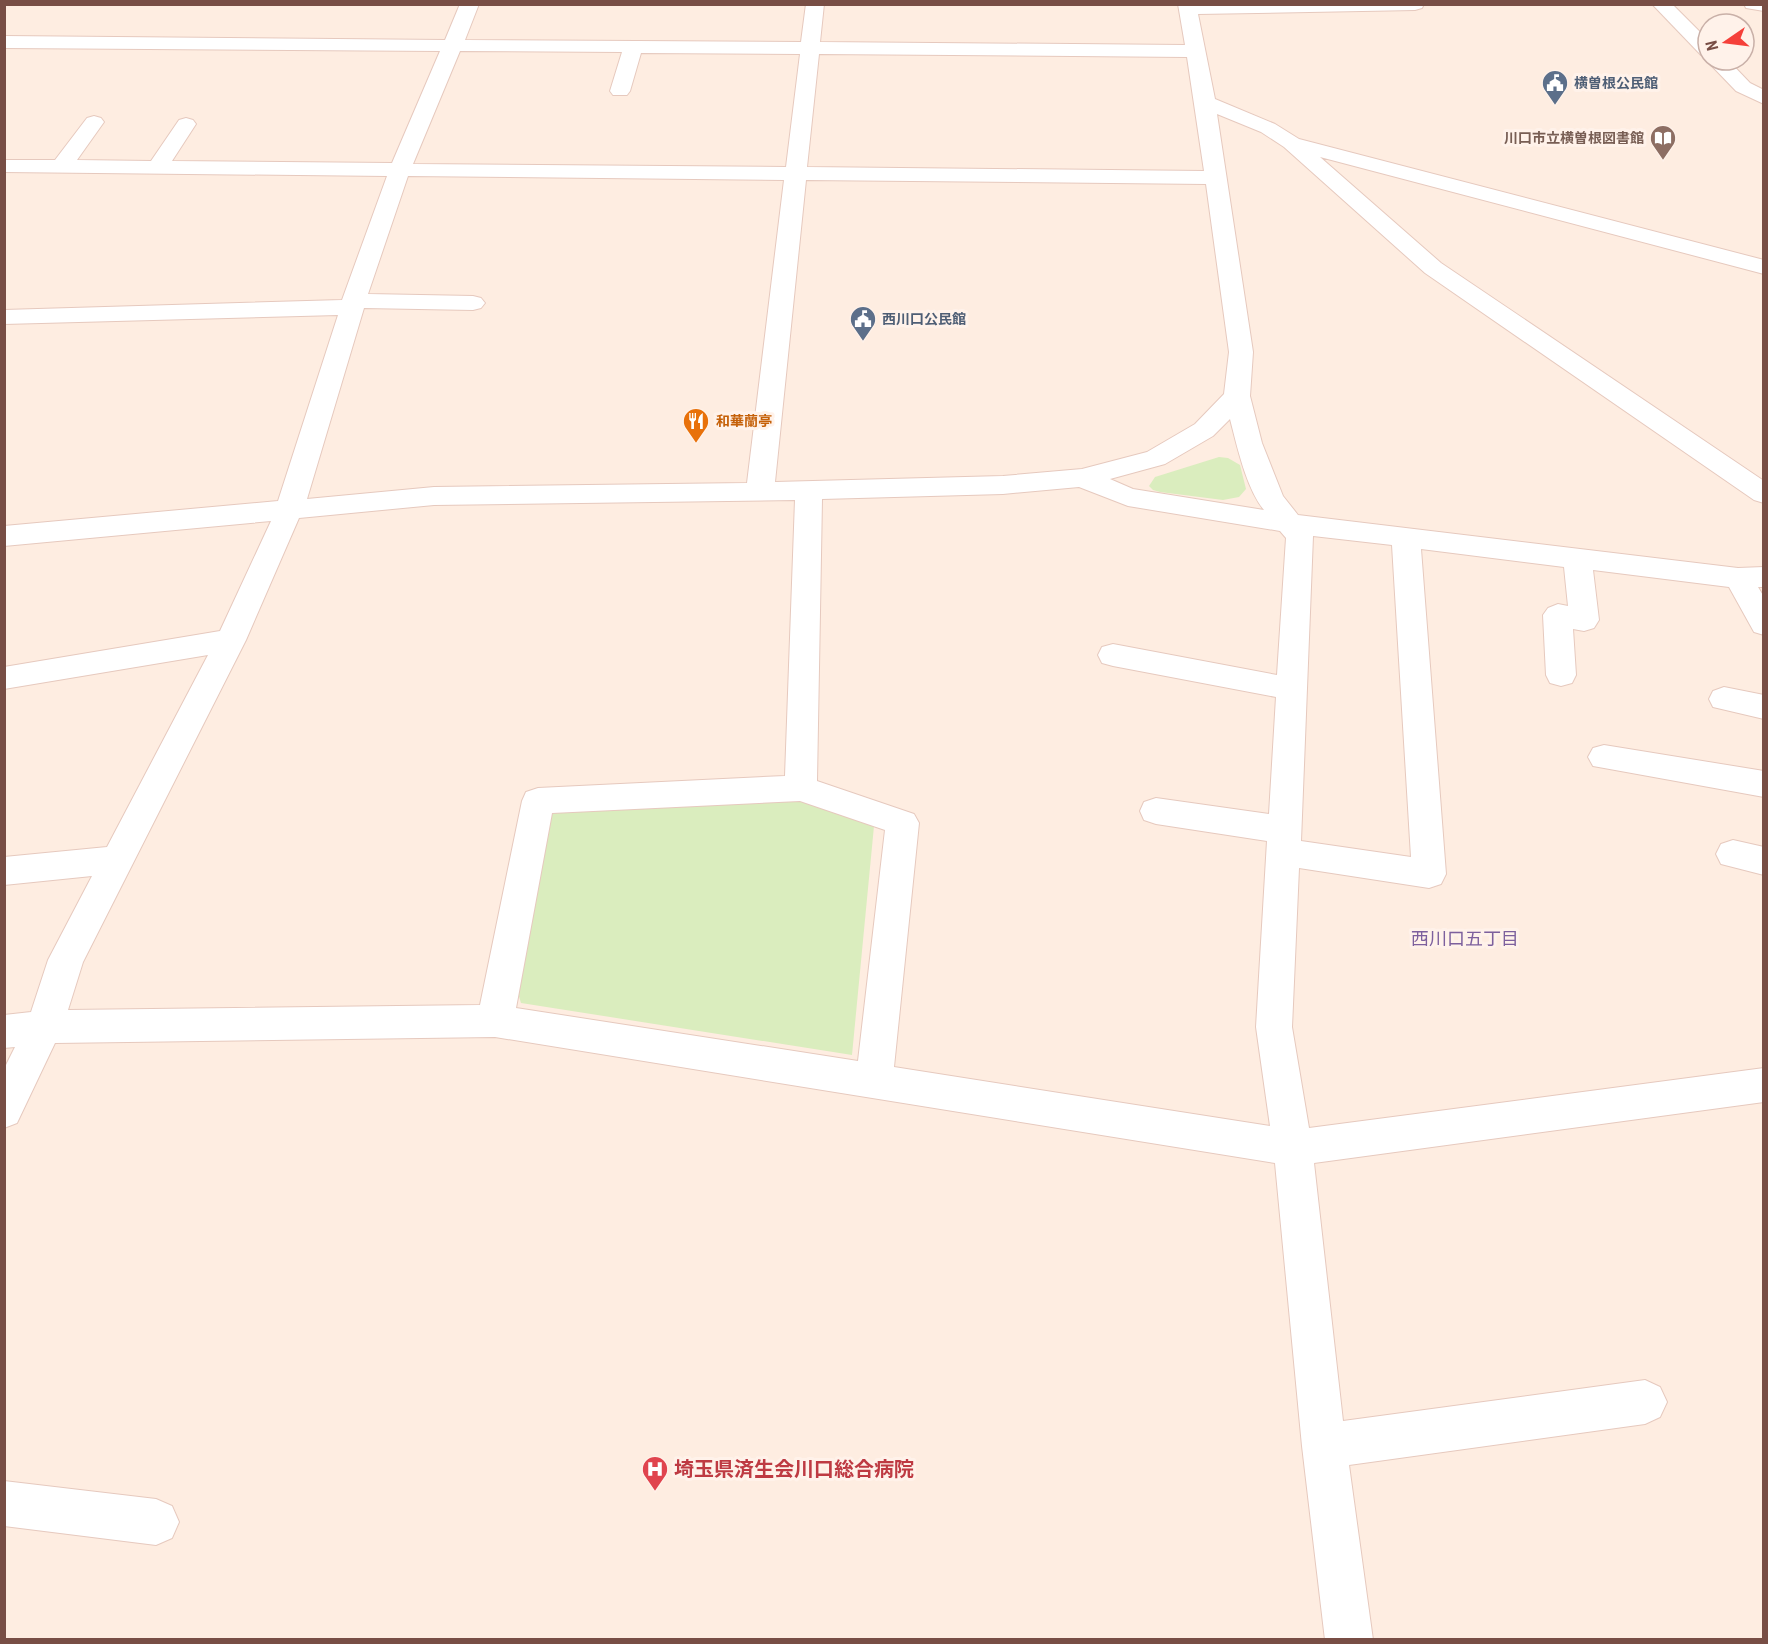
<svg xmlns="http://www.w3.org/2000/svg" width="1768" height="1644" font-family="'Roboto Condensed','Noto Sans JP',sans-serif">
	<rect width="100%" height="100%" fill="#feede1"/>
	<g fill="#daedbe">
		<polygon points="1219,457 1228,458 1240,465 1246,489 1239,497 1223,500 1160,492 1153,490 1149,486 1155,477"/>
		<polygon points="793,796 874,826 852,1055 521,1003 515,984 547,805"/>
	</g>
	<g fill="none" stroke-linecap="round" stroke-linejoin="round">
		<g stroke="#e6c9be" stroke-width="2">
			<g id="minor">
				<path d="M 460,4 L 479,4 L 465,40 L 801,42 L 806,4 L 824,4 L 820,42 L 1185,45 L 1178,4 L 1424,4 L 1422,8 L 1415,10 L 1198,14 L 1215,99 L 1275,124 L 1299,139 L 1764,260 L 1764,274 L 1320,157 L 1441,263 L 1764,481 L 1764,503 L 1754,500 L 1425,273 L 1284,147 L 1261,132 L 1217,114 L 1253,352 L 1250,396 L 1262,443 L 1283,496 L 1298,515 L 1738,568 L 1764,567 L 1764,587 L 1758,587 L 1764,597 L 1764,635 L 1754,632 L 1729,587 L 1593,570 L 1599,620 L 1594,628 L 1584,631 L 1573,629 L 1576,675 L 1572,683 L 1561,686 L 1550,683 L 1546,675 L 1543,615 L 1548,608 L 1558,604 L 1568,606 L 1564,567 L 1421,549 L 1446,874 L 1441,884 L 1429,888 L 1299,868 L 1292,1027 L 1309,1128 L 1764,1068 L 1764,1102 L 1314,1163 L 1343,1421 L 1645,1380 L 1660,1387 L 1667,1402 L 1660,1417 L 1645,1424 L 1349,1465 L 1373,1640 L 1325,1640 L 1302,1446 L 1275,1163 L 495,1037 L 55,1043 L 17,1123 L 4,1128 L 4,1069 L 15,1047 L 4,1048 L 4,1015 L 31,1012 L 48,960 L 92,876 L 4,885 L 4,857 L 107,847 L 208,655 L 4,689 L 4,667 L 220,631 L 271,521 L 4,546 L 4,526 L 278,501 L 338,315 L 4,324 L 4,310 L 342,300 L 387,176 L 4,172 L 4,160 L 55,160 L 87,118 L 94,116 L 101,118 L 104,122 L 77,160 L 151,161 L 179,120 L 186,118 L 193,120 L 196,124 L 172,161 L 392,163 L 440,51 L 4,48 L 4,36 L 445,40 ZM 460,51 L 622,52 L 610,91 L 613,95 L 627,95 L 630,91 L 641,53 L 800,54 L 786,167 L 413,164 ZM 819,54 L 1187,57 L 1204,171 L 807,167 ZM 408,176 L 784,180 L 747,483 L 434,487 L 307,499 L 364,308 L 473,310 L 481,308 L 485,303 L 481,298 L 473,296 L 368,294 ZM 806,180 L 1206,184 L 1229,352 L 1224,394 L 1195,424 L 1147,452 L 1082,469 L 1003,476 L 775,482 ZM 1230,419 C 1237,446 1246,488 1264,510 L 1133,489 L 1110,479 L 1165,464 L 1213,436 ZM 1079,487 L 1128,506 L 1280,531 L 1286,538 L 1277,675 L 1113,644 L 1102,647 L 1098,655 L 1102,663 L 1113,666 L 1276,697 L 1269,814 L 1156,798 L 1144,802 L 1140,811 L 1144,820 L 1156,824 L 1267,841 L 1256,1027 L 1270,1126 L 894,1067 L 919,823 L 914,814 L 817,781 L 822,499 L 1003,494 ZM 795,500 L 785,776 L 538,788 L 526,792 L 522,801 L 480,1005 L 68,1010 L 83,962 L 246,640 L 299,518 L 434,505 ZM 1313,536 L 1392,545 L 1411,857 L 1301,841 ZM 800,801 L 885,830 L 858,1061 L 516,1008 L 552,813 Z"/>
				<polygon points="1652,4 1672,4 1708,40 1708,57 1701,55"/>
				<polygon points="1744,4 1764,4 1764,11 1746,8"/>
				<polygon points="1708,59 1728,60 1750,83 1764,90 1764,104 1736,91 1710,64"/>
				<polygon points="1724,687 1764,695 1764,719 1713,707 1709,699 1713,691"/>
				<polygon points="1604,745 1764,771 1764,797 1593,766 1588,757 1593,748"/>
				<polygon points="1733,840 1764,847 1764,875 1721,864 1716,854 1721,844"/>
				<polygon points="4,1481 156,1499 172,1506 179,1522 172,1538 156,1545 4,1526"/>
			</g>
		</g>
		<use href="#minor" fill="#fff" fill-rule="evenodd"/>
	</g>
	<defs>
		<g id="civic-pin" transform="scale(1.35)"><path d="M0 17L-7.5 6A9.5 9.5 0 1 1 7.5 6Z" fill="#5c6f8a" stroke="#fff2ea"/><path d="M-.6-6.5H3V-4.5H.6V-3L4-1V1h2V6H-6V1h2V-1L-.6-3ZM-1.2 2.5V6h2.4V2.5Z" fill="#fff"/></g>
		<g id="library-pin" transform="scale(1.35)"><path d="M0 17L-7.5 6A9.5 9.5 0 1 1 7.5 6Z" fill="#8d6e63" stroke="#fff2ea"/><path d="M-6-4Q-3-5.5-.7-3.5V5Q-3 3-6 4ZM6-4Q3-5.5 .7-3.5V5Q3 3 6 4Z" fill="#fff"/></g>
		<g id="restaurant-pin" transform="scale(1.35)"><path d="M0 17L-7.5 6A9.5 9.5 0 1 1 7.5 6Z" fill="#e8710a" stroke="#fff2ea"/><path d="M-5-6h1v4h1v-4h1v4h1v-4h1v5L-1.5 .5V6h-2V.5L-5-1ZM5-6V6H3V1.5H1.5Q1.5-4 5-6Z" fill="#fff"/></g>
		<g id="hospital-pin" transform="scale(1.35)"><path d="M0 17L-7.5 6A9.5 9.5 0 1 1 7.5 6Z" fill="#e0444e" stroke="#fff2ea"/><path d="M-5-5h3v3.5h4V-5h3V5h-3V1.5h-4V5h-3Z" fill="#fff"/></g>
	</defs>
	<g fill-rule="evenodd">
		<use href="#civic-pin" x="1555" y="83"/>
		<use href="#library-pin" x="1663" y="138"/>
		<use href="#civic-pin" x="863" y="319"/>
		<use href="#restaurant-pin" x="696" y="421"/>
		<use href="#hospital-pin" x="655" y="1469"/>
	</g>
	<g text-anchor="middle" stroke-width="6" stroke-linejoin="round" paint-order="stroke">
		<g font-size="14" font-weight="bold" fill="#4e5e75" stroke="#fff2ea" text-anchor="start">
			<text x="1574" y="88">横曽根公民館</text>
			<text x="882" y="324">西川口公民館</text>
		</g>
		<g font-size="14" font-weight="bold" fill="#785e54" stroke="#fff2ea" text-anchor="end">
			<text x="1644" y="143">川口市立横曽根図書館</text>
		</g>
		<g font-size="14" font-weight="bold" fill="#c56008" stroke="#fff2ea" text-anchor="start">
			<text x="716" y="426">和華蘭亭</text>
		</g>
		<g font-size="18" fill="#7d609d" stroke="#fff2ea">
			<text x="1465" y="945">西川口五丁目</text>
		</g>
		<g font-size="20" font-weight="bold" fill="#be3a42" stroke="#fff2ea" text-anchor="start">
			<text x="674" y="1476">埼玉県済生会川口総合病院</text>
		</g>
	</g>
	<rect width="1768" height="1644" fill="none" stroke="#784e45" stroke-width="12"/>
	<g transform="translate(1726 42) rotate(256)"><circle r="28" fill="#fff2ea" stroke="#c9b0a8" stroke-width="1.5"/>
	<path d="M0-4.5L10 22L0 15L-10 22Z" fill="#f5403a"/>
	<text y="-9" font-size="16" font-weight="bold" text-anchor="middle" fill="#784e45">N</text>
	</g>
</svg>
